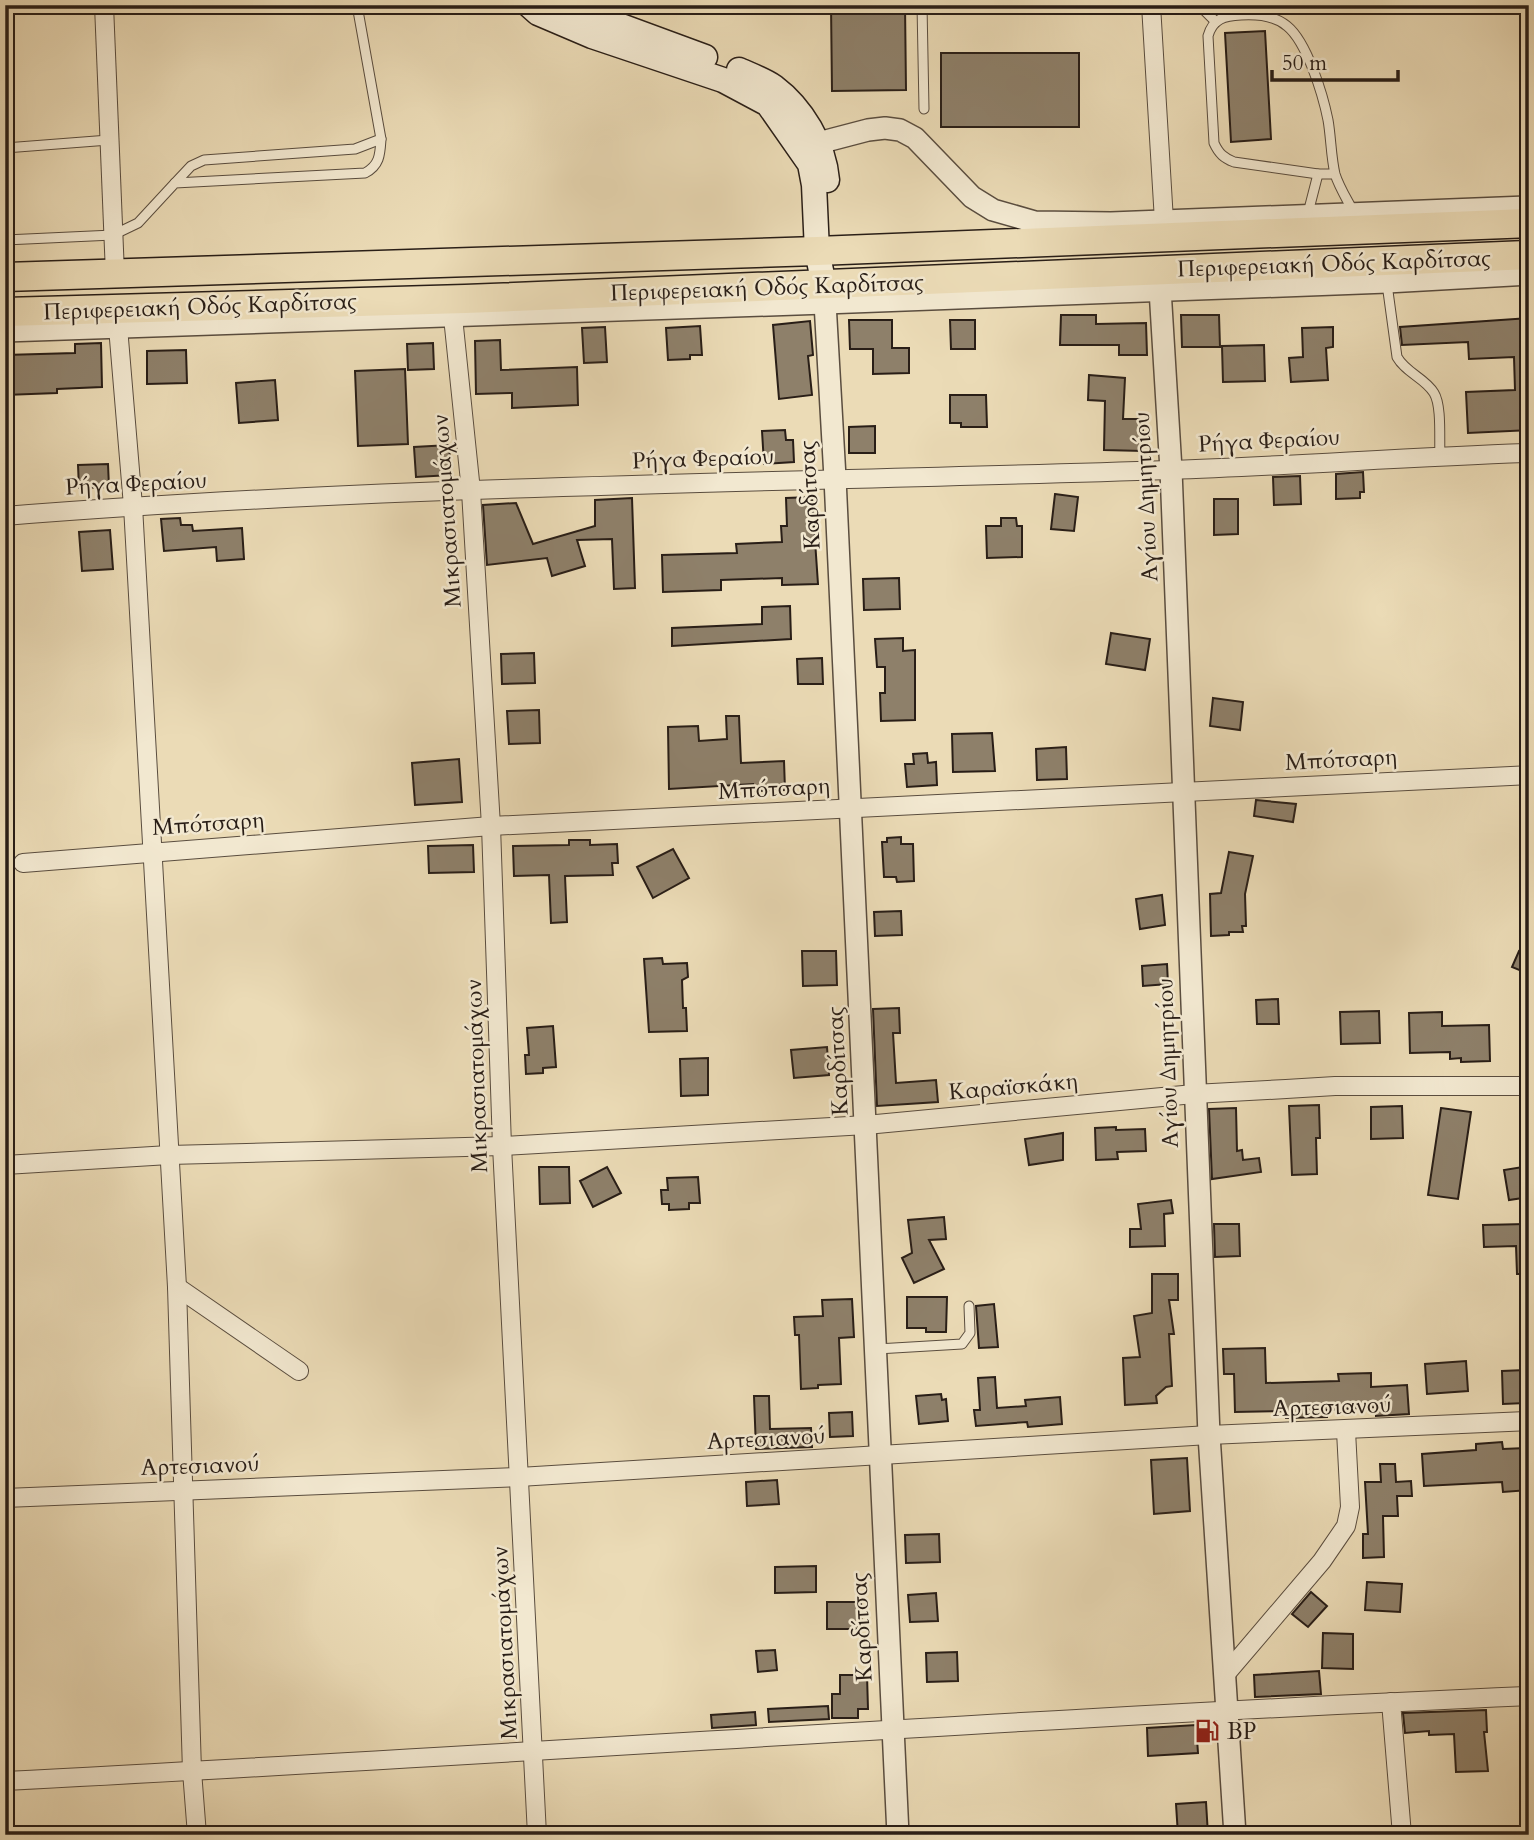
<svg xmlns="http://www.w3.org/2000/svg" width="1534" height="1840" font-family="Cardo,serif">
	<rect width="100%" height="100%" fill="#ebdbb6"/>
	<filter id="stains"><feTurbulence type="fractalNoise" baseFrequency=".00286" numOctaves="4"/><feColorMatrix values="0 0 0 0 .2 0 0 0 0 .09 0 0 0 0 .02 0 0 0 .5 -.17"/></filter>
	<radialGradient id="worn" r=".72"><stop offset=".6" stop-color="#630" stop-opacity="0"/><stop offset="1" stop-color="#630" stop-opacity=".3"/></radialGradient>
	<g fill="#8e806a" stroke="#291e17" stroke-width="2">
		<polygon points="831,5 905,5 906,90 832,91"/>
		<polygon points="1265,31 1271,139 1231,142 1225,33"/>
		<rect x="941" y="53" width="138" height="74"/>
		<polygon points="1061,315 1096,315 1096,324 1146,323 1147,355 1119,355 1119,345 1060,345"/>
		<polygon points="1181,315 1219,315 1220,347 1182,347"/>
		<polygon points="1529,318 1529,430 1468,433 1466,392 1515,390 1514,357 1469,359 1468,342 1402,345 1400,327"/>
		<polygon points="849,320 892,320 892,348 909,348 909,373 873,374 873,349 850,349"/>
		<polygon points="950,320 975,320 975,349 951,349"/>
		<polygon points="810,321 813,355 808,356 812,395 779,399 773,325"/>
		<polygon points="700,326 702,355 690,355 690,359 668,360 666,328"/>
		<polygon points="605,327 607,362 584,363 582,328"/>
		<polygon points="1333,327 1333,347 1326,348 1328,380 1291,382 1289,358 1303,357 1302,328"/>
		<polygon points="500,340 501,370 577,367 578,405 512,408 512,393 476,394 475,341"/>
		<polygon points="101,343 102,387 57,389 57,393 5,395 5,355 75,353 75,344"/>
		<polygon points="433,343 434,369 408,370 407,344"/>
		<polygon points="1264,345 1265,381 1223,382 1222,346"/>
		<polygon points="186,350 187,383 147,384 147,351"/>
		<polygon points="405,369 408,444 358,446 355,371"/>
		<polygon points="1089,375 1125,378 1123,419 1143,419 1143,451 1104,450 1105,401 1088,400"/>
		<polygon points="275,380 278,420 239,423 236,383"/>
		<polygon points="950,395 986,395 987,427 961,427 961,423 950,423"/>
		<polygon points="875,426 875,453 849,453 849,427"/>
		<polygon points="785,430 786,440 793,440 794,462 764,464 762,431"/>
		<polygon points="449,445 451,475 416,477 414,447"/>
		<polygon points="108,464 109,487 79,488 78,465"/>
		<polygon points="1363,472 1364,492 1360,492 1360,498 1336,499 1336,474"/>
		<polygon points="1300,476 1301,504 1274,505 1273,477"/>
		<polygon points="1055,494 1078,497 1074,531 1051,529"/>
		<polygon points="812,497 818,584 782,585 782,578 721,580 721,590 663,592 662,555 737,553 736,544 782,542 781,526 787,526 786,498"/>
		<polygon points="632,498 635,588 614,589 612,539 577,540 585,566 552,576 547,558 487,565 483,505 516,503 533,544 595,526 595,500"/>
		<polygon points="1214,499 1238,499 1238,534 1214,535"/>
		<polygon points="180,518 181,525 192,525 193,531 242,528 244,559 217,561 216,547 164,551 161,519"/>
		<polygon points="1001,518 1016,518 1017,526 1022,526 1022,557 987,558 986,526 1001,526"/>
		<polygon points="110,530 113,569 82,571 79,532"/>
		<polygon points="899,578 900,609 864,610 863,579"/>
		<polygon points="790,606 791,639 672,646 672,628 762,624 762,607"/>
		<polygon points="1111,633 1150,639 1145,670 1106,664"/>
		<polygon points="903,638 903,651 915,650 915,720 881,721 880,693 885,693 885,667 877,667 875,639"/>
		<polygon points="534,653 535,683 502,684 501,654"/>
		<polygon points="822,658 823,684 798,684 797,659"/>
		<polygon points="1213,698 1243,702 1240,730 1210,726"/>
		<polygon points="539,710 540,743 509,744 507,711"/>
		<polygon points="726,716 739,716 741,763 784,761 785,790 753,791 753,784 669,789 668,727 698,726 699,741 727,739"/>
		<polygon points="992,733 995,771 953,772 952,734"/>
		<polygon points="1066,747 1067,779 1037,780 1036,749"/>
		<polygon points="927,753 928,763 936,762 937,785 907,787 905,764 914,764 913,754"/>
		<polygon points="459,759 462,802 415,805 412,763"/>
		<polygon points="1256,800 1296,804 1293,822 1254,816"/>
		<polygon points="901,837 901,844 913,844 914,881 897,882 896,877 884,877 882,842 887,842 887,838"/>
		<polygon points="569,840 590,840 590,845 617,844 618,863 612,863 613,875 565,876 567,922 551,923 549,875 514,876 513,846 569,845"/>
		<polygon points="473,845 474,872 429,873 428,846"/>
		<polygon points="673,849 689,878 653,898 637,867"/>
		<polygon points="1229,852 1253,856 1245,894 1246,926 1242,926 1243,932 1229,932 1229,935 1211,936 1210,894 1221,893"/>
		<polygon points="1162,895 1165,925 1140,929 1136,899"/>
		<polygon points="901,911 902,935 875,936 874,912"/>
		<polygon points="802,951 836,951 837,985 803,986"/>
		<polygon points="1519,951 1529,955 1529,974 1512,967"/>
		<polygon points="662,958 663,964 687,963 688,977 682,980 683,1008 686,1008 687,1031 649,1032 644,959"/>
		<polygon points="1167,964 1168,984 1143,986 1142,966"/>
		<polygon points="1278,999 1279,1024 1257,1024 1256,1000"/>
		<polygon points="899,1008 900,1033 893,1033 896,1083 936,1080 938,1102 877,1106 873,1009"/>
		<polygon points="1379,1011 1380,1043 1341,1044 1340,1012"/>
		<polygon points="1442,1012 1442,1026 1489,1025 1490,1061 1461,1062 1461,1058 1450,1059 1450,1052 1410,1053 1409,1013"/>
		<polygon points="553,1026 556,1067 543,1068 543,1073 526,1074 525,1055 529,1055 527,1028"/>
		<polygon points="827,1047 829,1075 794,1078 791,1050"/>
		<polygon points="708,1058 708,1095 681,1096 680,1059"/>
		<polygon points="1319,1105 1320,1138 1316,1138 1317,1174 1292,1175 1289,1106"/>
		<polygon points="1402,1106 1403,1138 1371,1139 1371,1107"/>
		<polygon points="1236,1108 1237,1151 1242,1150 1243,1160 1259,1158 1261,1172 1212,1179 1209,1109"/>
		<polygon points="1441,1108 1471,1112 1458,1199 1428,1195"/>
		<polygon points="1116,1127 1116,1130 1145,1129 1146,1151 1117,1152 1118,1159 1096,1160 1095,1128"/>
		<polygon points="1063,1133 1063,1160 1029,1165 1025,1139"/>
		<polygon points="1529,1166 1529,1197 1509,1200 1504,1170"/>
		<polygon points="539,1167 569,1167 570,1203 540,1204"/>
		<polygon points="607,1167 621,1193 593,1207 580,1181"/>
		<polygon points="698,1177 700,1203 689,1203 689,1209 669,1210 669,1204 662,1204 661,1190 668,1190 667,1178"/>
		<polygon points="1171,1200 1173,1213 1164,1214 1165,1246 1130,1247 1130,1229 1141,1229 1138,1204"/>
		<polygon points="944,1217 946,1239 929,1240 944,1269 914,1283 902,1258 912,1253 908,1220"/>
		<polygon points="1214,1224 1239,1224 1240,1256 1215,1257"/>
		<polygon points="1529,1224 1529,1274 1517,1274 1516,1246 1484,1247 1483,1225"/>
		<polygon points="1152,1274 1178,1274 1178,1300 1169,1300 1174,1334 1169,1334 1172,1386 1166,1387 1156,1396 1157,1403 1125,1405 1123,1358 1140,1357 1134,1316 1152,1313"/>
		<polygon points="907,1297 947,1297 946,1332 926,1332 926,1328 907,1328"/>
		<polygon points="852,1299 854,1337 839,1338 841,1384 818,1385 818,1388 801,1389 799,1335 795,1335 794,1317 823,1316 822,1300"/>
		<polygon points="994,1304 998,1347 979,1348 976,1306"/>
		<polygon points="1265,1348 1266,1383 1339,1381 1338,1374 1371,1373 1371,1387 1407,1385 1409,1414 1376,1416 1376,1407 1327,1410 1327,1417 1286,1418 1286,1411 1235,1412 1234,1374 1224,1374 1223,1349"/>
		<polygon points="1466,1361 1468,1391 1427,1394 1425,1364"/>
		<polygon points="1529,1370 1529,1403 1503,1404 1502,1371"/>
		<polygon points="995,1377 997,1408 1026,1406 1025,1400 1060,1397 1062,1424 1028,1427 1027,1422 976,1426 974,1410 980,1410 978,1378"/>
		<polygon points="941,1394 942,1400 946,1399 948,1421 919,1424 916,1396"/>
		<polygon points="754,1396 769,1396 770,1429 811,1428 812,1447 756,1449"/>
		<polygon points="852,1412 853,1436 830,1437 829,1413"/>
		<polygon points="1502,1442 1503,1449 1526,1448 1529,1490 1503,1492 1502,1482 1424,1486 1422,1454 1476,1450 1476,1444"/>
		<polygon points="1187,1458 1190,1511 1154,1514 1151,1460"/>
		<polygon points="1380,1464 1395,1464 1396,1482 1411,1481 1412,1496 1397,1496 1398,1516 1383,1516 1384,1557 1363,1558 1363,1534 1368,1534 1365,1482 1381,1482"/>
		<polygon points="777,1480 779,1504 747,1506 746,1482"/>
		<polygon points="939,1534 940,1562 906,1563 905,1535"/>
		<polygon points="816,1566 816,1592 775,1593 775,1567"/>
		<polygon points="1367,1582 1402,1584 1400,1612 1365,1610"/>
		<polygon points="1311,1592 1327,1606 1308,1627 1292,1614"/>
		<polygon points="936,1593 938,1621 910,1622 908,1595"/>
		<polygon points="827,1602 861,1602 862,1629 827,1629"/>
		<polygon points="1323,1633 1353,1634 1353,1669 1322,1668"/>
		<polygon points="775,1650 777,1670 758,1672 756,1651"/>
		<polygon points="957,1652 958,1681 927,1682 926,1653"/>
		<polygon points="1319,1671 1321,1694 1255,1697 1254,1675"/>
		<polygon points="840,1675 867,1675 868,1709 858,1709 858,1718 832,1718 832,1694 840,1694"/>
		<polygon points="828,1706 829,1719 769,1722 768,1709"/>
		<polygon points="1486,1710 1487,1732 1484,1732 1488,1771 1456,1772 1454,1734 1429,1735 1429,1731 1405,1733 1403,1713"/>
		<polygon points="755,1712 756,1725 712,1728 711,1715"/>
		<polygon points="1196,1725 1198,1753 1148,1756 1147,1728"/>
		<polygon points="1206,1802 1208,1835 1178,1835 1176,1804"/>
	</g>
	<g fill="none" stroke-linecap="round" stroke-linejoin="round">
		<g stroke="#5a4d3f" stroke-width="11">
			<g id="service">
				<polyline points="922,5 924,109"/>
				<polyline points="1199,5 1216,22"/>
				<polyline points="5,148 109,140"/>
				<path d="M 1335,174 L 1318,174 L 1234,162 C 1224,158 1219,154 1214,143 L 1208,36 C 1213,18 1225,16 1241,15 C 1257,14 1274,15 1287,26 C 1307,42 1323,95 1328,120 C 1331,137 1331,157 1335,174 C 1339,187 1348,201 1354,213"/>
				<polyline points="175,183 191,166 204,160 355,149 381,139"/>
				<polyline points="1308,213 1318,174"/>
				<path d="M 5,240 L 113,235 L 138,223 L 175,183 L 365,173 C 380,165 380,154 381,139 L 357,5"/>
				<path d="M 1387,284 L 1397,357 C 1406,373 1425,378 1434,393 C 1442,406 1439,440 1440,456"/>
				<polyline points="877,1349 962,1344 970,1333 969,1306"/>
			</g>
		</g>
		<g stroke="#5a4d3f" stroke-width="20">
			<g id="minor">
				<polyline points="104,5 115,274"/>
				<polyline points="1151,5 1164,221"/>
				<polyline points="453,317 471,491 491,826 502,1146 537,1835"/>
				<polyline points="118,327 133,506 177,1287 192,1771 197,1835"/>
				<path d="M 5,516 C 392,485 781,483 1169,470 C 1289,466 1409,457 1529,453"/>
				<polyline points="23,863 491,826 1529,775"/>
				<polyline points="5,1165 169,1155 502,1146 866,1125 1194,1094 1286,1089 1335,1086 1529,1086"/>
				<polyline points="177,1287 299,1371"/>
				<polyline points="5,1498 519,1477 1209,1435 1529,1421"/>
				<polyline points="1225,1675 1322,1561 1346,1526 1350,1507 1346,1431"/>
				<polyline points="1391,1702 1402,1835"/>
				<path d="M 5,1781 C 513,1755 1021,1718 1529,1696"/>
			</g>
		</g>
		<g stroke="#5a4d3f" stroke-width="24">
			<g id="tertiary">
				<polyline points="803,147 868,130 885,128 900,130 915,138 972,197 993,210 1035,222 1111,223 1529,207"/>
				<polyline points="824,285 835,478 898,1835"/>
				<polyline points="1160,289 1171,470 1209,1435 1235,1835"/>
				<polyline points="5,331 825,303 1387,282 1529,274"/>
			</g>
		</g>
		<g stroke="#291e17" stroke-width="27">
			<g id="secondary">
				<polyline points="529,5 538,13 592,36 723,80 768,104 810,164 814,185 817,251 824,285"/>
				<polyline points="564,5 705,57"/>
				<path d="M 739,70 C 750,75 764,80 774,87 C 802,108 824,145 827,180"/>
			</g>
		</g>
		<g stroke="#291e17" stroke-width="31">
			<g id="primary">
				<polyline points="5,277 817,251 1529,223"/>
				<polyline points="5,312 465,299 1529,255"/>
			</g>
		</g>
		<use href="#service" stroke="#f2e8d0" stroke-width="9"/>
		<use href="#minor" stroke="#f2e8d0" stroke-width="18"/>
		<use href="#tertiary" stroke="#f2e8d0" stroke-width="21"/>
		<use href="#secondary" stroke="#f2e8d0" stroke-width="24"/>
		<use href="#primary" stroke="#ebdbb6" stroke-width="28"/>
	</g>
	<defs>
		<g id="fuel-bare" transform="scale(1.89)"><path d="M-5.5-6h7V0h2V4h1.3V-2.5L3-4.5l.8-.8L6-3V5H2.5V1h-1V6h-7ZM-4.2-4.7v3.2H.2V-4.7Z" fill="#8f2418" stroke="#f2e8d0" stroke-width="2.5" paint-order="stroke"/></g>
	</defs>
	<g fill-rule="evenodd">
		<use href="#fuel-bare" x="1207" y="1731"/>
	</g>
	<g text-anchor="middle" stroke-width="5" stroke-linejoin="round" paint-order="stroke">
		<g font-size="23" fill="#291e17" stroke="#f2e8d0">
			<text transform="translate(1334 263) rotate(-2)" y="8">Περιφερειακή Οδός Καρδίτσας</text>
			<text transform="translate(767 287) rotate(-2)" y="8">Περιφερειακή Οδός Καρδίτσας</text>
			<text transform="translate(200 306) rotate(-2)" y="8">Περιφερειακή Οδός Καρδίτσας</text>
			<text transform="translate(1269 440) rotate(-3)" y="8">Ρήγα Φεραίου</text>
			<text transform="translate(703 458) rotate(-2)" y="8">Ρήγα Φεραίου</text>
			<text transform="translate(136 483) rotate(-3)" y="8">Ρήγα Φεραίου</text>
			<text transform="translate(809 495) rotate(-93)" y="8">Καρδίτσας</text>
			<text transform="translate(1145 497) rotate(-93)" y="8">Αγίου Δημητρίου</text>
			<text transform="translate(446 511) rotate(-94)" y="8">Μικρασιατομάχων</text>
			<text transform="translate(1341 759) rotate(-3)" y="8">Μπότσαρη</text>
			<text transform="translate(774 788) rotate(-3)" y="8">Μπότσαρη</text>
			<text transform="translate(208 823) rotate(-4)" y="8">Μπότσαρη</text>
			<text transform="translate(837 1061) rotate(-93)" y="8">Καρδίτσας</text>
			<text transform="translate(1167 1063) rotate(-92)" y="8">Αγίου Δημητρίου</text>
			<text transform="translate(476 1076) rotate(-92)" y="8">Μικρασιατομάχων</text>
			<text transform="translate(1013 1086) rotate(-5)" y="8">Καραϊσκάκη</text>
			<text transform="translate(1332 1406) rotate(-2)" y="8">Αρτεσιανού</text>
			<text transform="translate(766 1438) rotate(-3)" y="8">Αρτεσιανού</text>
			<text transform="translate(200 1465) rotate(-2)" y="8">Αρτεσιανού</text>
			<text transform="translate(861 1627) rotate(-93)" y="8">Καρδίτσας</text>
			<text transform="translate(504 1643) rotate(-93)" y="8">Μικρασιατομάχων</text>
		</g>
		<g font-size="23" fill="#291e17" stroke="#f2e8d0" text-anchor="start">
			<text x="1227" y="1739">BP</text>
		</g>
	</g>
	<rect width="1534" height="1840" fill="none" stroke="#ebdbb6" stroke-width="28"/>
	<rect x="7" y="7" width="1520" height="1826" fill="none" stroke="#291e17" stroke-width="3.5"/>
	<rect x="14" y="14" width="1506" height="1812" fill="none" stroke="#291e17" stroke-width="2"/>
	<path d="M1272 70v10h126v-10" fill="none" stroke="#291e17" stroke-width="3.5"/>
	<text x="1282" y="70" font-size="21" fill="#291e17" stroke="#f2e8d0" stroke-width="5" paint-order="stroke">50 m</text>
	<rect width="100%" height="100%" filter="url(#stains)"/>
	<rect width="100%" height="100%" fill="url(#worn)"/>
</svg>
